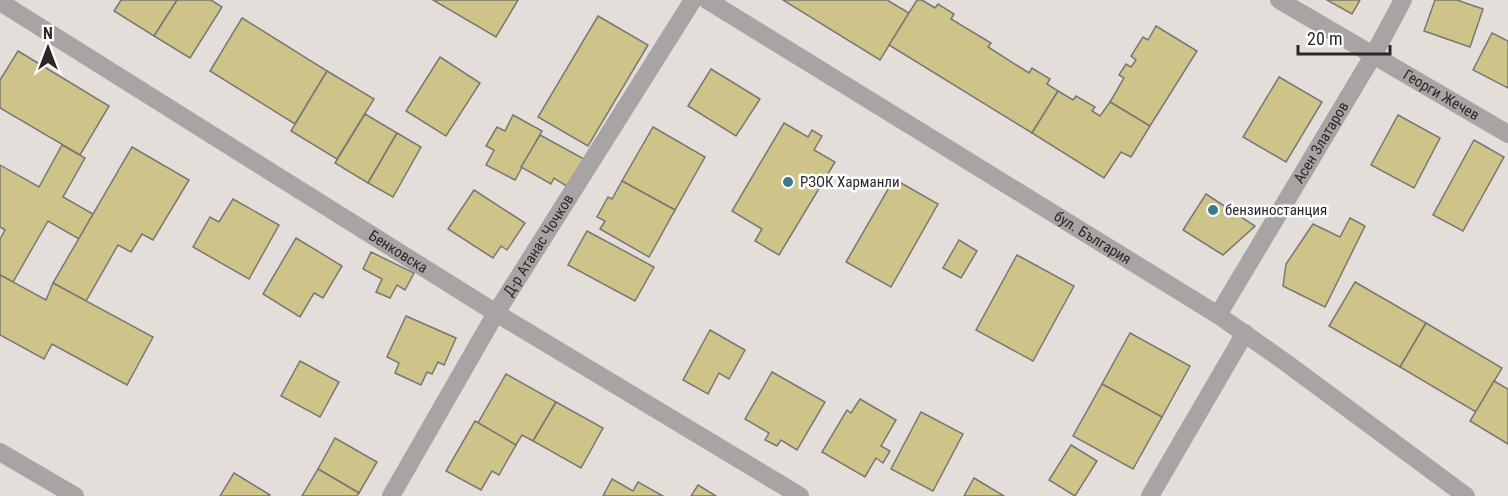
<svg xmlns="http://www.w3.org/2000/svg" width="1508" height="496" font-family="'Roboto Condensed',sans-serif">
	<rect width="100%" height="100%" fill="#e3ded9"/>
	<g fill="#cec48a" stroke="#787872" stroke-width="1.5">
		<polygon points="121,0 177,0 154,36 114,11"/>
		<polygon points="177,0 211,0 222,7 190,58 154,36"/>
		<polygon points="433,0 518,0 496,37"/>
		<polygon points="783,0 887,0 909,13 880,60"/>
		<polygon points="917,0 922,0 935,8 938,4 954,14 951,19 991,43 988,47 1029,73 1032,68 1050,79 1047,84 1058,91 1032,133 889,45"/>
		<polygon points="1327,0 1360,0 1352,14"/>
		<polygon points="1435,0 1457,0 1483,9 1470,47 1424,31"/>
		<polygon points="598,16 648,45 588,146 538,117"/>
		<polygon points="242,18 327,71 295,124 210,71"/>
		<polygon points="1156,26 1197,51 1150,126 1110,102 1124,78 1119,75 1126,64 1131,67 1136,60 1131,56 1143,37 1148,40"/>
		<polygon points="1492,33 1508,41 1508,88 1473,70"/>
		<polygon points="18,51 109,106 80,155 0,108 0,80"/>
		<polygon points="440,57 480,83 446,136 406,111"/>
		<polygon points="711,69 760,99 736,136 688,106"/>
		<polygon points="327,71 374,99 337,159 291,131"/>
		<polygon points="1279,77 1322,102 1286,162 1243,137"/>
		<polygon points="1058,91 1073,100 1076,96 1095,107 1092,111 1100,116 1110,102 1150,126 1131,157 1121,152 1104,178 1032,133"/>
		<polygon points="365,114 397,133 368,183 335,163"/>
		<polygon points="513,115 542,131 515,180 486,165 494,150 486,146 497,127 505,131"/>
		<polygon points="1398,115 1440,138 1414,188 1371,165"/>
		<polygon points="784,123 808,137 812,130 822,136 814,150 835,162 779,255 755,241 762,229 732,211"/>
		<polygon points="653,127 705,157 675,210 622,181"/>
		<polygon points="397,133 421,147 393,197 368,183"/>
		<polygon points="540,135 584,159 568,187 554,178 551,184 521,167"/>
		<polygon points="1474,140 1504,157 1463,231 1433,215"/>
		<polygon points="62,145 85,158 63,197 93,214 79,239 48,221 13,282 0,275 0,239 5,230 0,227 0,165 39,187"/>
		<polygon points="132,147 189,180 153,240 142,234 131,252 118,245 86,301 53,283"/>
		<polygon points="894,179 938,204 891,287 846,262"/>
		<polygon points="622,181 675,210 649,257 600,229 605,221 597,217 608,197 612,199"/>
		<polygon points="474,190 525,223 507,250 501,246 493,258 448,229"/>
		<polygon points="1206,194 1255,226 1223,255 1183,230"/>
		<polygon points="233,199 279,225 249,279 193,247 210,217 219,222"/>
		<polygon points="1350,218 1365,226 1325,307 1283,286 1286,264 1313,224 1340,237"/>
		<polygon points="587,231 654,267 635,301 568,265"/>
		<polygon points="296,238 342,266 323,298 314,293 300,317 263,294"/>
		<polygon points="959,240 977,251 961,278 943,268"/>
		<polygon points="371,252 414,273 405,290 397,285 390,298 376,292 382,279 363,269"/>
		<polygon points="1017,255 1074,286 1033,361 976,330"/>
		<polygon points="0,275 46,300 53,283 153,337 127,385 52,344 44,359 0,335"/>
		<polygon points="1355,282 1426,323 1400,367 1329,326"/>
		<polygon points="406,316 456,338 444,365 438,362 432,374 427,372 421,385 395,373 399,363 387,357"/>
		<polygon points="1426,323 1502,368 1476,412 1400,367"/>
		<polygon points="710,330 745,350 729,379 719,373 708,394 683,380"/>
		<polygon points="1130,333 1190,366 1162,417 1102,384"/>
		<polygon points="300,361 339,382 320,417 281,396"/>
		<polygon points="772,372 825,402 797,450 781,440 777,446 765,440 769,433 745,419"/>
		<polygon points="506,374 556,402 533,441 522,435 516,445 478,423"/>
		<polygon points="1494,381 1508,389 1508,444 1470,421"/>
		<polygon points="1102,384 1162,417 1133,469 1073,436"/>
		<polygon points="860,399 896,420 881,446 890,451 883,463 876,458 865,477 822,452 847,410 851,413"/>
		<polygon points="556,402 603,428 581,468 533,441"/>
		<polygon points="921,412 963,434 933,491 891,469"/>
		<polygon points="475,421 516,445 499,475 492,471 481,490 446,471"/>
		<polygon points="335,438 377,462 359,493 318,469"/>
		<polygon points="1071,445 1097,461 1075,496 1049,480"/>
		<polygon points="318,469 359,493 357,496 302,496"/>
		<polygon points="234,473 270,495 269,496 220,496"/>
		<polygon points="974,478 1004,496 964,496"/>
		<polygon points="612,479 633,491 638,482 663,496 603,496"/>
		<polygon points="698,485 716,496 691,496"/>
	</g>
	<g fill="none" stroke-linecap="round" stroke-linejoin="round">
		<g stroke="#a7a4a3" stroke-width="18">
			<path id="s1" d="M 707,0 L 1218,315 L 1285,362 L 1466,496"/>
			<path id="s2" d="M 1279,0 L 1508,134"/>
			<path id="s3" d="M 0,2 L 496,313 L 800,496"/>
			<path id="s4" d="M 1218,315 L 1374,54 L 1403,0"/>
			<polyline points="0,452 75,496"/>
			<path id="s5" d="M 391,496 L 496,313 L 693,0"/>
			<polyline points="1150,496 1245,333"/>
		</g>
	</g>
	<g fill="#3a7a8d" stroke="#fff" stroke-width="2">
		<circle cx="788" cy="182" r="6"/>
		<circle cx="1213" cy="210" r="6"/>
	</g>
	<g text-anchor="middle" stroke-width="5" stroke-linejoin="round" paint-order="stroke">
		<g font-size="15" fill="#2b2928" stroke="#fff">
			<text dy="5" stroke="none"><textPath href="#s2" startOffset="188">Георги Жечев</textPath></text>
			<text dy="5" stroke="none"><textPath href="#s4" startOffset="201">Асен Златаров</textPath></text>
			<text dy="5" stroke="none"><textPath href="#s1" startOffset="453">бул. България</textPath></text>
			<text dy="5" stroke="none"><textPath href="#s5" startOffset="291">Д-р Атанас Чочков</textPath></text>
			<text dy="5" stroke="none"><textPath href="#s3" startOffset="470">Бенковска</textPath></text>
		</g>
		<g font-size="15" fill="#2b2928" stroke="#fff" text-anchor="start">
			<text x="800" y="187">РЗОК Харманли</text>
			<text x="1225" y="215">бензиностанция</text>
		</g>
	</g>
	<g transform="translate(48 48)" stroke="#ffffff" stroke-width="4.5" paint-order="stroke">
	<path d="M0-4.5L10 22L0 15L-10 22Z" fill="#2b2928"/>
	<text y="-9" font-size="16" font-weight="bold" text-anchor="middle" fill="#2b2928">N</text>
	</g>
	<path d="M1298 45v9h92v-9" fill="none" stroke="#2b2928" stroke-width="3"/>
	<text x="1307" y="45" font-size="18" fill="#2b2928" stroke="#ffffff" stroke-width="4.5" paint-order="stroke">20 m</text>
</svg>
